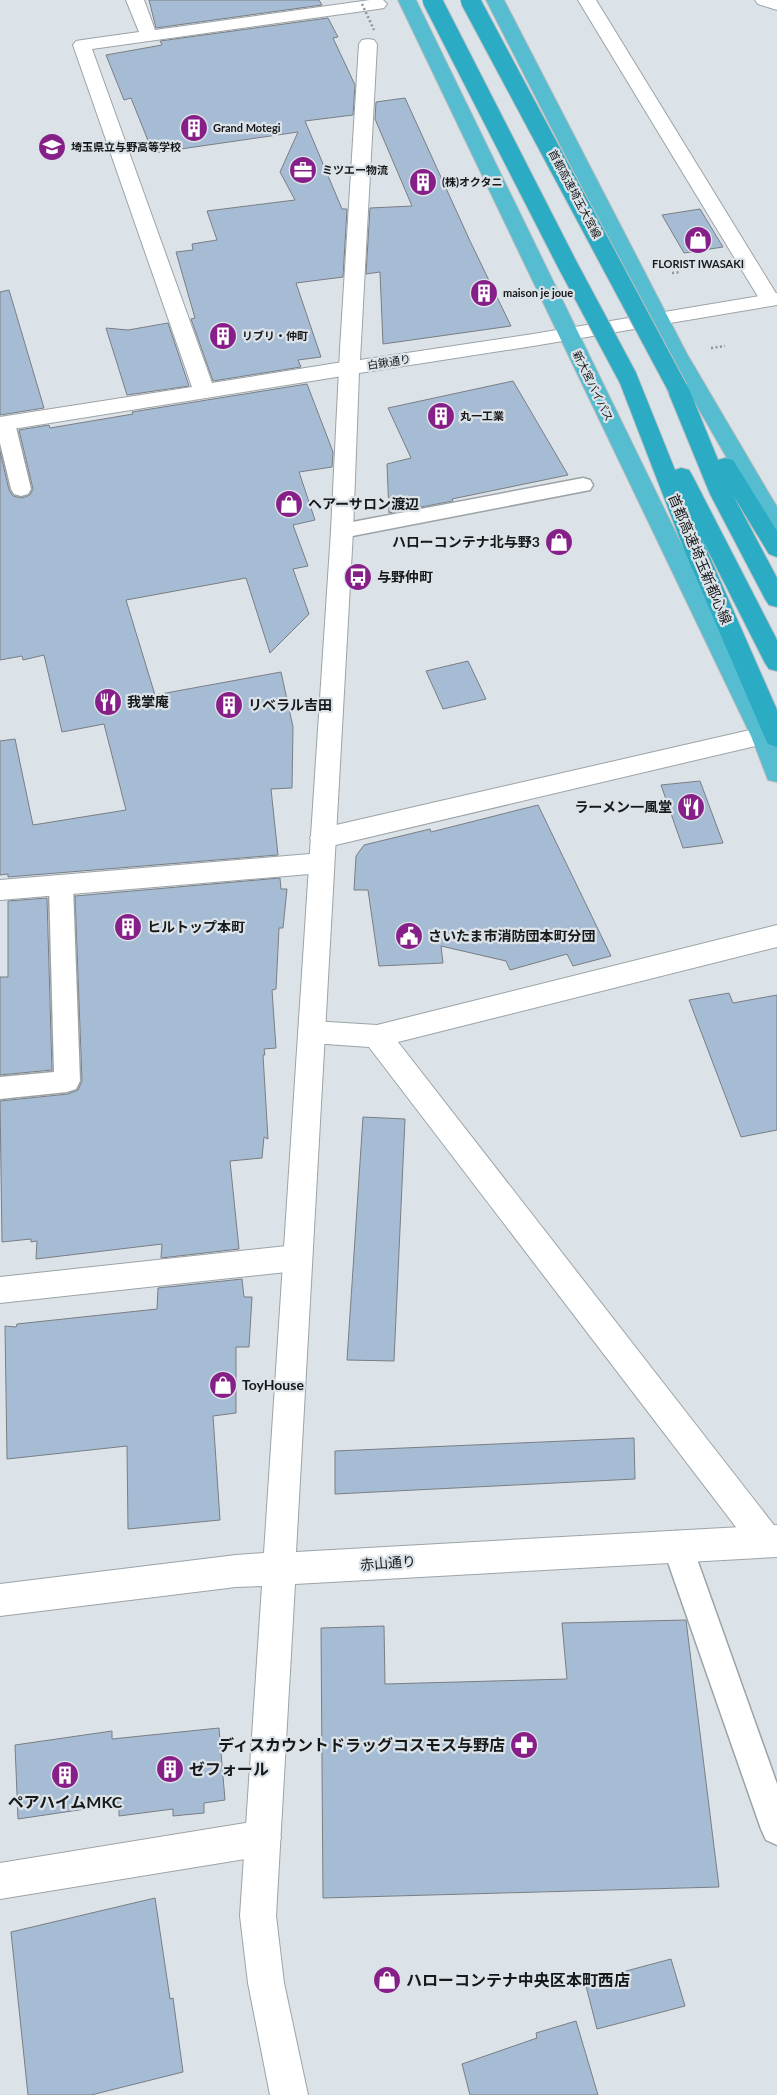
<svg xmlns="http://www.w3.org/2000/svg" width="777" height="2095" font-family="Lato,'Noto Sans JP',sans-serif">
	<rect width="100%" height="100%" fill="#dce3e8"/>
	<g fill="#a6bcd4" stroke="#797e83">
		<polygon points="149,0 319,0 322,5 156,28"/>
		<polygon points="328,18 338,37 333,38 355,85 353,115 305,121 342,209 347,209 343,277 296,283 321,357 298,360 301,367 213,381 191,319 195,318 176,252 193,250 192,244 217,240 207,211 295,200 280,172 298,132 153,153 131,98 124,100 106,55 162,45 160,41"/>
		<polygon points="405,98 470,241 511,326 383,344 380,272 366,274 370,208 412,206 375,119 376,102"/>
		<polygon points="700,209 723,247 684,253 662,215"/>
		<polygon points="9,290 44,408 0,415 0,292"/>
		<polygon points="168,323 189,386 127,395 106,328 128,330"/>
		<polygon points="513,381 568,475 452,499 453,501 389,513 387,464 411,458 388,408"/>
		<polygon points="307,384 333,452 332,467 299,472 315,520 293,525 308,566 293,569 309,614 270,653 246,578 126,600 155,695 281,672 293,727 292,788 271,789 278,855 8,877 8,874 0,875 0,741 15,739 33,825 126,810 104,724 62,732 44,655 23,660 22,656 0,660 0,451 9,490 13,496 22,498 30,495 33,489 19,430 49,425 50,428 133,414 132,412"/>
		<polygon points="468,661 486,699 443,709 426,671"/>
		<polygon points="700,781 723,843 683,848 661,785"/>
		<polygon points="538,805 611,956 573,966 567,954 510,970 506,961 441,946 443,963 379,966 368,890 354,890 356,856 364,845 430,829 431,832"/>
		<polygon points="280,878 281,889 287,889 283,928 279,928 276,989 272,990 276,1048 264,1049 265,1055 263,1055 268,1139 264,1137 262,1158 230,1161 239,1249 161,1258 162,1244 36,1259 37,1241 31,1242 31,1239 2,1242 0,1101 68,1094 78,1090 82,1081 75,896"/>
		<polygon points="47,898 52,1070 0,1075 0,977 8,977 8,901"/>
		<polygon points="729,993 733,1003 777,995 777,1130 741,1137 689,1000"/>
		<polygon points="363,1117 405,1119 394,1361 347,1360"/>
		<polygon points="242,1279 244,1297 252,1297 249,1347 236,1347 236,1413 213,1416 220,1520 128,1529 127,1446 7,1459 5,1326 16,1327 17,1324 157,1309 158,1288"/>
		<polygon points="634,1438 635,1479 335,1494 335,1451"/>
		<polygon points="686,1620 719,1887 323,1898 321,1628 384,1626 385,1684 567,1679 562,1623"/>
		<polygon points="219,1728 225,1800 204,1803 204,1813 173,1816 173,1809 119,1816 119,1804 18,1819 15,1745 112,1731 112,1739"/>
		<polygon points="155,1898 170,1999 173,1998 183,2072 91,2095 28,2095 11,1932"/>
		<polygon points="671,1959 685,2006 597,2029 585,1982"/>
		<polygon points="576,2021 598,2095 470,2095 462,2064 537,2038 536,2033"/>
	</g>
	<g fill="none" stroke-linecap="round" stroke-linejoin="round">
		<g stroke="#9ca3a7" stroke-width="3">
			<g id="service">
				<polygon points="5,417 12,419 15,423 31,489 28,494 21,496 14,494 11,489 0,443 0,418"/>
				<polygon points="583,478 590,480 593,485 590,490 342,538 335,536 332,531 335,526 342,524"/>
				<polygon points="61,876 69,878 73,885 80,1081 76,1089 67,1092 0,1099 0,1077 54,1072 49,885 53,878"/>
				<polygon points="677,1531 687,1535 692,1545 777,1784 777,1845 766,1840 761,1829 662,1545 667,1535"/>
			</g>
		</g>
		<g stroke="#9ca3a7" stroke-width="2">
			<g id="minor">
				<polygon points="126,0 144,0 155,30 370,0 383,0 387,4 384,8 378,9 92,49 212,383 349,361 356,363 359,368 356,373 349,375 0,431 0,417 192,387 73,45 76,41 82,40 139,32"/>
				<polygon points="578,0 596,0 777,295 777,304 770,306 763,304 760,300"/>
				<polygon points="755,0 777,0 777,10 758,4"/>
				<polygon points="763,727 772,730 775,736 772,742 323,848 314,845 310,838 314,831 323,828"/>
				<polygon points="321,853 330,856 334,863 330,870 321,873 0,900 0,880"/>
				<polygon points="777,925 777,947 398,1042 777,1529 777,1552 766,1557 755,1552 369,1047 312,1043 302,1040 298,1032 302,1024 312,1021 377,1025"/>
				<polygon points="296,1245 306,1249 311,1258 306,1267 296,1271 0,1303 0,1277"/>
				<polygon points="263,1820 275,1826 281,1838 275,1850 263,1856 0,1899 0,1863"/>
			</g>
		</g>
		<g stroke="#9ca3a7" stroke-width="2">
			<polygon id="tertiary" points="368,39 374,40 377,44 360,360 533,334 777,293 777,305 533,346 359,373 353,531 296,1552 777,1525 777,1557 295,1584 276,1916 284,1983 308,2095 270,2095 248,1983 240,1916 262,1586 236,1587 0,1616 0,1584 236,1555 264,1553 331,531 340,349 359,44 362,40"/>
		</g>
		<g stroke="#bebebf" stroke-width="2">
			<g id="trunk">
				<polygon points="398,0 416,0 775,736 777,741 777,782 768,780 751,736"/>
				<polygon points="486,0 504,0 687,354 777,507 777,534 769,531 667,354"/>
			</g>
		</g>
		<g stroke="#bebebf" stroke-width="2">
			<g id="motorway">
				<polygon points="628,371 635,373 638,378 675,470 681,468 689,470 692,475 777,640 777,671 769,669 765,663 701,537 777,710 777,747 768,744 765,738 685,552 618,378 621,373"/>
				<polygon points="678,382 685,384 689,389 718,460 725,458 733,460 777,531 777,557 769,554 733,495 777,578 777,607 769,605 765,599 710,494 667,389 671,384"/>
			</g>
		</g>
		<g stroke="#909599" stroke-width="2.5" stroke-dasharray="2 2.5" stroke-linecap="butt">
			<polyline points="672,273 681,272"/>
			<polyline points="711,348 725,346"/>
		</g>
		<use href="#service" fill="#fff" fill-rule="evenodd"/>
		<use href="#minor" fill="#fff" fill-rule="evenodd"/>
		<use href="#tertiary" fill="#fff" fill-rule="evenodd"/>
		<use href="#trunk" fill="#56bcd0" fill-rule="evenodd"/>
		<use href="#motorway" fill="#2bacc4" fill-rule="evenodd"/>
		<g stroke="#bebebf" stroke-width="21" stroke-linecap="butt">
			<g id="motorway-bridge">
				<polyline points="432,0 567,264 628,378"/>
				<polyline points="470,0 678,389"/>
			</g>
		</g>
		<polyline stroke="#909599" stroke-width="2.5" stroke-dasharray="2 2.5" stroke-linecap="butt" points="362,4 374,30"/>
		<use href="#motorway-bridge" stroke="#2bacc4" stroke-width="19"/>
	</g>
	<defs>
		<g id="building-disc" transform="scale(1.4375)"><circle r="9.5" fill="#862088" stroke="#dce3e8"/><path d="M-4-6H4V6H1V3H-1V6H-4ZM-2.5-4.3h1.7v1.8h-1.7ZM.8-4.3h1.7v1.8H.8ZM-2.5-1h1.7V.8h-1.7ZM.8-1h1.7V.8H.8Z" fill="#fff"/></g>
		<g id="school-disc" transform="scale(1.4375)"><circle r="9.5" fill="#862088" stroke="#dce3e8"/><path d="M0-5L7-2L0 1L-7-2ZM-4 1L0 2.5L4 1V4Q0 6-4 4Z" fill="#fff"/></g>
		<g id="office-disc" transform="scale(1.4375)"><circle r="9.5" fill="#862088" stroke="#dce3e8"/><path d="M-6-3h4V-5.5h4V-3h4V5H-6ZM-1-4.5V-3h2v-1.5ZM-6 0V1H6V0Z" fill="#fff"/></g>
		<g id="shop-disc" transform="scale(1.4375)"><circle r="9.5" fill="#862088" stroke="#dce3e8"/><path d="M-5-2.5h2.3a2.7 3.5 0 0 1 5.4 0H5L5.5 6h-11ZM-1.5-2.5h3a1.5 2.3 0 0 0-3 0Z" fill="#fff"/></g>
		<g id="bus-disc" transform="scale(1.4375)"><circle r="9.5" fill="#862088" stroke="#dce3e8"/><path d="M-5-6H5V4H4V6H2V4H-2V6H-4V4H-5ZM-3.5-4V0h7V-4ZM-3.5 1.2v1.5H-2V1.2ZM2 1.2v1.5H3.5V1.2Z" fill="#fff"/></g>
		<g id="restaurant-disc" transform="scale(1.4375)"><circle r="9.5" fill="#862088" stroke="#dce3e8"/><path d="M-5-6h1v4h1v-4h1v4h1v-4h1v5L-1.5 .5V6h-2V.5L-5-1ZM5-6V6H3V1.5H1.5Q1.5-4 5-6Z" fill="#fff"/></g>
		<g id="civic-disc" transform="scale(1.4375)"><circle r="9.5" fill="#862088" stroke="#dce3e8"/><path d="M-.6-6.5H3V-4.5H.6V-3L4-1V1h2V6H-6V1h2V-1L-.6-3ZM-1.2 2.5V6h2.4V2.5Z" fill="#fff"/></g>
		<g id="pharmacy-disc" transform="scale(1.4375)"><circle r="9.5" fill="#862088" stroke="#dce3e8"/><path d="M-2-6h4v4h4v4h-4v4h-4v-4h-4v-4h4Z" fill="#fff"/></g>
	</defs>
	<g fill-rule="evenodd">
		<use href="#building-disc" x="194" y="128"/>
		<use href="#school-disc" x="52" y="147"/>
		<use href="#office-disc" x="303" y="170"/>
		<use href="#building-disc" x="423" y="182"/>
		<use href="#shop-disc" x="698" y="240"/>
		<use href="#building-disc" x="484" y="293"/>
		<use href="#building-disc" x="223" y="336"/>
		<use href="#building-disc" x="441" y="416"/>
		<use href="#shop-disc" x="289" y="504"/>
		<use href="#shop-disc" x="559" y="542"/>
		<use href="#bus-disc" x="358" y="577"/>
		<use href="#restaurant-disc" x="108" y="702"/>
		<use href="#building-disc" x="229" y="705"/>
		<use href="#restaurant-disc" x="691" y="807"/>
		<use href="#building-disc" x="128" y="927"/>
		<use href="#civic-disc" x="409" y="936"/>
		<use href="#shop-disc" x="223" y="1385"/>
		<use href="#pharmacy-disc" x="524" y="1745"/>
		<use href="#building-disc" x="170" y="1769"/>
		<use href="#building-disc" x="65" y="1775"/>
		<use href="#shop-disc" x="387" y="1980"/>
	</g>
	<g text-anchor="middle" stroke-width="4.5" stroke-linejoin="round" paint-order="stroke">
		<g font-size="11" font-weight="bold" fill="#16181a" stroke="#dce3e8" text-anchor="start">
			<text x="213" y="132">Grand Motegi</text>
			<text x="71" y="151">埼玉県立与野高等学校</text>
			<text x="322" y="174">ミツエー物流</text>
			<text x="442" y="186">(株)オクタニ</text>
			<text x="698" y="268" text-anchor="middle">FLORIST IWASAKI</text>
			<text x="503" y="297">maison je joue</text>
			<text x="242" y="340">リブリ・仲町</text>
			<text x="460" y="420">丸一工業</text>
		</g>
		<g font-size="11" fill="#16181a" stroke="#dce3e8">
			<text transform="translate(575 194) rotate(62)" y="4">首都高速埼玉大宮線</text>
			<text transform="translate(389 362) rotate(-9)" y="4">白鍬通り</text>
			<text transform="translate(593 386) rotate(64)" y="4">新大宮バイパス</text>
		</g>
		<g font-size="14" font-weight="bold" fill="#16181a" stroke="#dce3e8" text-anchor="start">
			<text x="308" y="509">ヘアーサロン渡辺</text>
			<text x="540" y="547" text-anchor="end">ハローコンテナ北与野3</text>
			<text x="377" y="582">与野仲町</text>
			<text x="127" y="707">我掌庵</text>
			<text x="248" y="710">リベラル吉田</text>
			<text x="672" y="812" text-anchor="end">ラーメン一風堂</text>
			<text x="147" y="932">ヒルトップ本町</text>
			<text x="428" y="941">さいたま市消防団本町分団</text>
			<text x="242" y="1390">ToyHouse</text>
		</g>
		<g font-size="14" fill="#16181a" stroke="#dce3e8">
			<text transform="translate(700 559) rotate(67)" y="5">首都高速埼玉新都心線</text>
			<text transform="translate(388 1563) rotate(-4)" y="5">赤山通り</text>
		</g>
		<g font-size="16" font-weight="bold" fill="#16181a" stroke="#dce3e8" text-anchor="start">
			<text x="505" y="1751" text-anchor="end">ディスカウントドラッグコスモス与野店</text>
			<text x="189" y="1775">ゼフォール</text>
			<text x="65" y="1808" text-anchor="middle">ペアハイムMKC</text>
			<text x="406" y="1986">ハローコンテナ中央区本町西店</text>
		</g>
	</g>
</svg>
